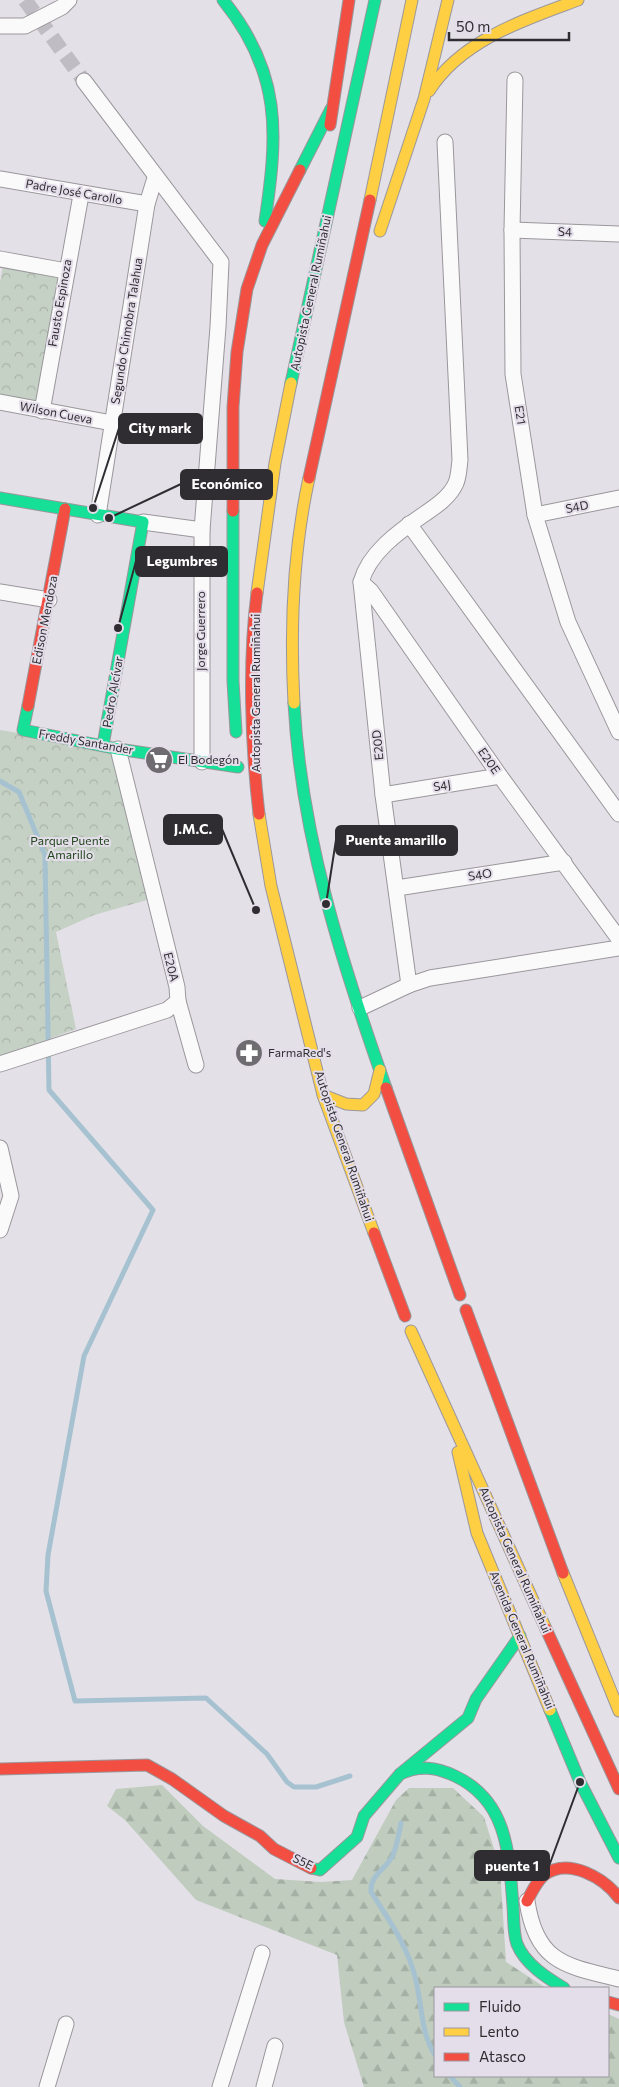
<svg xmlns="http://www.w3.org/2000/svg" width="619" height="2087" font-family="Commissioner,sans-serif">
	<defs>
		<pattern id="forest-firs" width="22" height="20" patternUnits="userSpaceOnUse" patternTransform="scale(1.25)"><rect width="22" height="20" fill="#bfccbe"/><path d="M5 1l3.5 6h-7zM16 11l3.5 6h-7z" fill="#a4b0a4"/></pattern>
		<pattern id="park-crowns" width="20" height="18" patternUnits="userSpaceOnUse" patternTransform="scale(1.25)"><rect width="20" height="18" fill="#c5d1c5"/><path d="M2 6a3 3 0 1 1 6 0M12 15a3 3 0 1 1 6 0" fill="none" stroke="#aab4aa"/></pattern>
	</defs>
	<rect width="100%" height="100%" fill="#e4e0e7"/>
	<polygon fill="url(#forest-firs)" points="162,1785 203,1826 275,1879 321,1882 352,1880 396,1800 409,1788 453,1788 484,1817 500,1868 506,1962 546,1988 435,1988 435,2076 608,2076 608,2014 619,2019 619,2087 364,2087 344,2022 337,1955 196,1900 125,1820 107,1806 116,1789"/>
	<g fill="url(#park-crowns)">
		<polygon points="4,261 61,274 43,406 0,397 0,282"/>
		<polygon points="0,730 118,749 154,898 94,915 56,932 76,1029 0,1057"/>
	</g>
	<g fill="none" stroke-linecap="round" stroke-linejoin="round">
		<g stroke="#a6c2d1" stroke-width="5">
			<polyline points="0,781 19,792 45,855 49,1090 153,1210 84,1356 48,1555 46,1591 75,1701 206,1698 267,1754 287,1782 294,1787 316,1787 350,1776"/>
			<path d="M 401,1823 C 399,1833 397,1846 393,1855 C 386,1870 370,1874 371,1892 C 389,1920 409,1948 416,1981 C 422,2005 421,2034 435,2055"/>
			<polyline points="450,2076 460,2087"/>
		</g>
		<polyline stroke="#c0bcc3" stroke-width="15" stroke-dasharray="15 8" stroke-linecap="butt" points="25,0 84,81"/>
		<g stroke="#9a979c" stroke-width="17">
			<g id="street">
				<polyline points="0,26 25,26 62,7 69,0"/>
				<polyline points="515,80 512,230 513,374 535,515 568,622 619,732"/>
				<polyline points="84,81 221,262 218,327 202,530 202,762"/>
				<polyline points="0,179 147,204"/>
				<polyline points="512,230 619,234"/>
				<polyline points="0,259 66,271"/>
				<polyline points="0,402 112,423"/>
				<polyline points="42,411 81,195"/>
				<polyline points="98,515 147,204 155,178"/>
				<polyline points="535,515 619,498"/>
				<polyline points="143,522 202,530"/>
				<polyline points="409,524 619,814"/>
				<polyline points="361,582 371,591 500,776 619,939"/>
				<polyline points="0,592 49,600"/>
				<polyline points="383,795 500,776"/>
				<polyline points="397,888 564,862"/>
				<path d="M 409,985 L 383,795 L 361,582 C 369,553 398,532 423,515 C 435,507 450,497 456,483 C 459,476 459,467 460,460 L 445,142"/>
				<polyline points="178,1001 196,1065"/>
				<polyline points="360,1008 409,985 430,978 619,948"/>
				<polyline points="0,1064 167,1010 178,1001 177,987 118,749"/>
				<polyline points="0,1148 11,1196 0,1230"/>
				<path d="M 527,1901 C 536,1963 566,1966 619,1979"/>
				<polyline points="47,2087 66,2024"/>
				<polyline points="220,2087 262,1953"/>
				<polyline points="264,2087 275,2046"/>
			</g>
		</g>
		<g stroke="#9a979c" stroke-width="13">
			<g id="fast">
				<path d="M 223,0 C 282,73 278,133 265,221"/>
				<polyline points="300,170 331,109"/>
				<polyline points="291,383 375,0"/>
				<polyline points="0,498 143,522 103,745"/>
				<polyline points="233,511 233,681 236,732"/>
				<path d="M 294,703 C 301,836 342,963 386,1088"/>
				<polyline points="28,706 23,730 118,749 238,767"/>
				<polyline points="550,1710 580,1782 619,1858"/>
				<path d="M 400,1774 C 419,1765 436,1767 455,1776 C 508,1801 509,1854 513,1906 C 514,1918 513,1933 517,1944 C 525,1964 547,1978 564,1988"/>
				<polyline points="311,1868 320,1870 357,1837 364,1816 400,1774 468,1718 476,1699 520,1636"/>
			</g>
		</g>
		<g stroke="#9a979c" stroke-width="13">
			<g id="slow">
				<path d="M 429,91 C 461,40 524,20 578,0"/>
				<polyline points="370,200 412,0"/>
				<polyline points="380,231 424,99 448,0"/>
				<polyline points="257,593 275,463 291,383"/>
				<path d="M 294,703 C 290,629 293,551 309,478"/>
				<polyline points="259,814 271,886 323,1095 374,1233"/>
				<polyline points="323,1095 346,1104 363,1105 374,1094 380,1070"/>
				<polyline points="411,1331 546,1629"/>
				<polyline points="458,1452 477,1533 550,1710"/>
				<polyline points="563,1573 619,1711"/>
			</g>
		</g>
		<g stroke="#9a979c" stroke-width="13">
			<g id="jam">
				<polyline points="330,125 349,0"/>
				<polyline points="309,478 370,200"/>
				<polyline points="233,511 233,407 237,352 247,289 262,245 300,170"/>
				<path d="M 257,593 C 248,662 251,745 259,814"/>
				<polyline points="28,706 65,509"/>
				<polyline points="386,1088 460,1295"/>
				<polyline points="374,1233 405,1316"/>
				<polyline points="466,1310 563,1573"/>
				<polyline points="546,1629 619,1789"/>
				<polyline points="0,1769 147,1765 172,1779 224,1816 260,1836 274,1849 311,1868"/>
				<path d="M 527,1901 C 532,1892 536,1882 544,1875 C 569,1857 604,1878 619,1898"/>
				<polyline points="608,2002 619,2005"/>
			</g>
		</g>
		<use href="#street" stroke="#fbfafb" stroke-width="15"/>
		<use href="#fast" stroke="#16e098" stroke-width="11"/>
		<use href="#slow" stroke="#ffcf43" stroke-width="11"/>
		<use href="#jam" stroke="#f24e42" stroke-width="11"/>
	</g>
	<defs>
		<g id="supermarket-disc" transform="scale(1.4375)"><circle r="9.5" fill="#6e6c71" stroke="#e4ddea"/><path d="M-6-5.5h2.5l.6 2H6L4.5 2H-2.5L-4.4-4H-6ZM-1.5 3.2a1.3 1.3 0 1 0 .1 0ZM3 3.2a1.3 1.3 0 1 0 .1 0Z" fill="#fff"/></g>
		<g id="pharmacy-disc" transform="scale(1.4375)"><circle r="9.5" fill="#6e6c71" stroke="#e4ddea"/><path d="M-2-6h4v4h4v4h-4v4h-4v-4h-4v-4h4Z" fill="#fff"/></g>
	</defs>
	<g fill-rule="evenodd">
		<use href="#supermarket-disc" x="159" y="760"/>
		<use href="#pharmacy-disc" x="249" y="1053"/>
	</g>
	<g text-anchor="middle" stroke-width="4" stroke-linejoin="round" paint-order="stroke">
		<g font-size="12" fill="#2f2d31" stroke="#e4ddea">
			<text transform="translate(74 192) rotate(10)" y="4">Padre José Carollo</text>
			<text transform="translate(565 232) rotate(2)" y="4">S4</text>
			<text transform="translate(311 293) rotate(-78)" y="4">Autopista General Rumiñahui</text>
			<text transform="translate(60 303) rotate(-80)" y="4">Fausto Espinoza</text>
			<text transform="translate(127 331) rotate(-81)" y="4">Segundo Chimobra Talahua</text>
			<text transform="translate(56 413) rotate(11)" y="4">Wilson Cueva</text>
			<text transform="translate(520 415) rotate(81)" y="4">E21</text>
			<text transform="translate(577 507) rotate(-11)" y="4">S4D</text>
			<text transform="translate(45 620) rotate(-79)" y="4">Edison Mendoza</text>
			<text transform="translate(201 631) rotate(-90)" y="4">Jorge Guerrero</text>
			<text transform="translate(113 692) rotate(-80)" y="4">Pedro Alcívar</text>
			<text transform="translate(256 693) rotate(-90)" y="4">Autopista General Rumiñahui</text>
			<text transform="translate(86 742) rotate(10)" y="4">Freddy Santander</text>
			<text transform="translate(378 745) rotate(-96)" y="4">E20D</text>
			<text transform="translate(489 761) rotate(55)" y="4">E20E</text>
			<text transform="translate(442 786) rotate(-9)" y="4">S4J</text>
			<text transform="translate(480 875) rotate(-9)" y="4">S4O</text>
			<text transform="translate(171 967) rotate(76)" y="4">E20A</text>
			<text transform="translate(344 1146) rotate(71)" y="4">Autopista General Rumiñahui</text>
			<text transform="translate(515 1560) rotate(66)" y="4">Autopista General Rumiñahui</text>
			<text transform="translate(522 1640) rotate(67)" y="4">Avenida General Rumiñahui</text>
			<text transform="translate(303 1862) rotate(26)" y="4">S5E</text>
		</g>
		<g font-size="12" fill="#2f2d31" stroke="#e4ddea" text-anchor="start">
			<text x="178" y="764">El Bodegón</text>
			<text x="268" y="1057">FarmaRed's</text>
		</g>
		<g font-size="12" fill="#1f451a" stroke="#e4ddea">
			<text x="70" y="845">Parque Puente<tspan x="70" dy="14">Amarillo</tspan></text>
		</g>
	</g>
	<path fill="none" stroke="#2f2d31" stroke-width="2" d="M93 508L119 428M109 518L181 484M118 628L136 561M256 910L222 829M326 904L336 840M580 1782L549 1866"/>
	<g fill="#2f2d31" stroke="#e4ddea" stroke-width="2">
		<circle cx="93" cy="508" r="5"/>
		<circle cx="109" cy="518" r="5"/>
		<circle cx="118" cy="628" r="5"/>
		<circle cx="256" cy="910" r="5"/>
		<circle cx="326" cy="904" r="5"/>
		<circle cx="580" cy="1782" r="5"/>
	</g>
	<g fill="#2f2d31" stroke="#2f2d31" stroke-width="2">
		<rect x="119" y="414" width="83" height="29" rx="5"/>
		<rect x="181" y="470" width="91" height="29" rx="5"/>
		<rect x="136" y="547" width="91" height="29" rx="5"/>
		<rect x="164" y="815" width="58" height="29" rx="5"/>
		<rect x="336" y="826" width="121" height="29" rx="5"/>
		<rect x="475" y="1851" width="74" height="29" rx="5"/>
	</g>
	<g font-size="14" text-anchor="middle" font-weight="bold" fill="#fff">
		<text x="160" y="433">City mark</text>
		<text x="227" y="489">Económico</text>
		<text x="182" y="566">Legumbres</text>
		<text x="193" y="834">J.M.C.</text>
		<text x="396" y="845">Puente amarillo</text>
		<text x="512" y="1871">puente 1</text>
	</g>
	<rect x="434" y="1987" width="175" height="90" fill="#e4ddea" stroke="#9c97a0"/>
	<rect x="444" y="2003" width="25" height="8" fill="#16e098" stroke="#9c97a0"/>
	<text x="479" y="2012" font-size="15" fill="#2f2d31">Fluido</text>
	<rect x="444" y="2028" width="25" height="8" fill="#ffcf43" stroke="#9c97a0"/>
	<text x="479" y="2037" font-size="15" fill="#2f2d31">Lento</text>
	<rect x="444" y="2053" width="25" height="8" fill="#f24e42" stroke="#9c97a0"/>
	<text x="479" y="2062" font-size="15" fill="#2f2d31">Atasco</text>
	<path d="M449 32v8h120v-8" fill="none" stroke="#2f2d31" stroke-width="2.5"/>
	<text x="456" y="32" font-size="15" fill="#2f2d31" stroke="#e4ddea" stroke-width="4" paint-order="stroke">50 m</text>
</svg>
